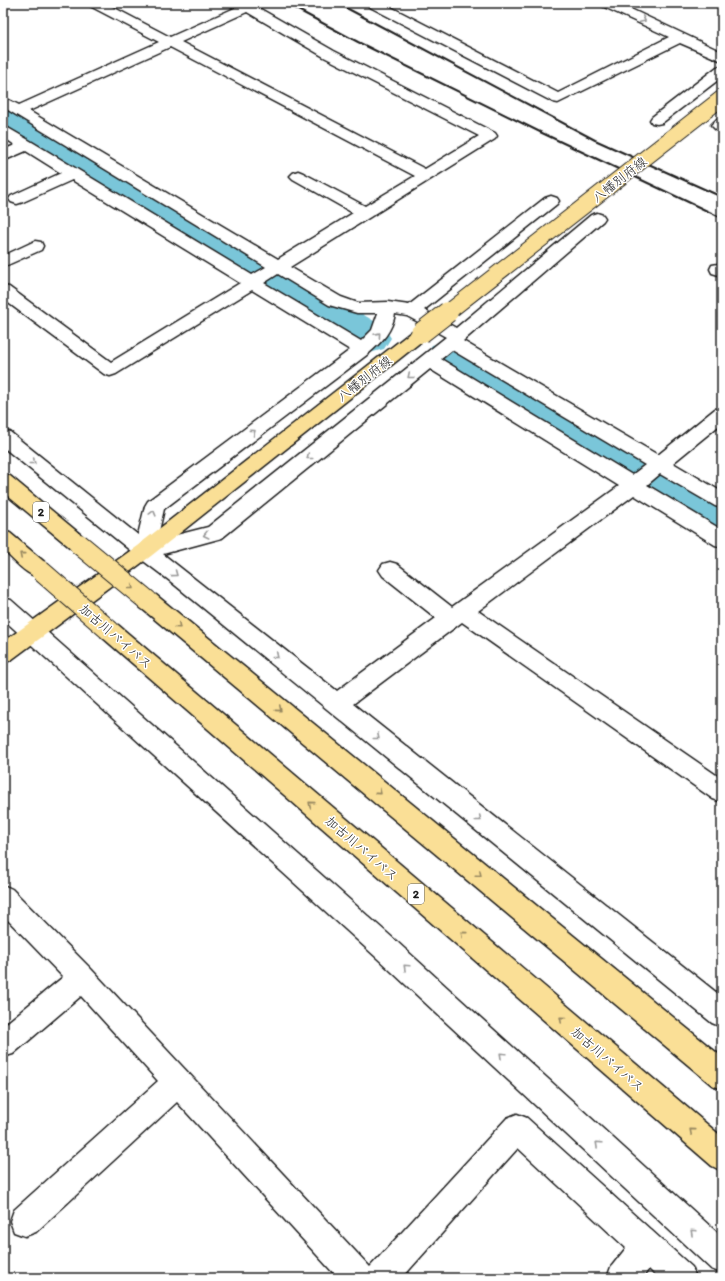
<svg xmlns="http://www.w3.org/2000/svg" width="725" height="1281" font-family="Itim,'Klee One',sans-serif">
	<rect width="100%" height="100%" fill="#fff"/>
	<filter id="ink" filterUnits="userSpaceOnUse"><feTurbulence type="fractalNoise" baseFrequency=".025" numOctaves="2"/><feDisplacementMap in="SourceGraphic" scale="8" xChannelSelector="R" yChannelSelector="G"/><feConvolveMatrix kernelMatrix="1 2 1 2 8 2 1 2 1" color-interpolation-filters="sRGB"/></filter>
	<g filter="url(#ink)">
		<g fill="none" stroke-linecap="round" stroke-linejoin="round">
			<g fill="#7ac6d9" fill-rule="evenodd">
				<polygon points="3,105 18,109 384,327 391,338 384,349 366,354 348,349 3,136"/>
				<polygon points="450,341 468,345 722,495 722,543 701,537 432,369 424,357 432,345"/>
			</g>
			<g stroke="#1c1c1c" stroke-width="3">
				<g id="minor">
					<path d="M 88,3 L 105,3 L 170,37 L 237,7 L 233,3 L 250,3 L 334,51 L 495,133 L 497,136 L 495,139 L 290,267 L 341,297 L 358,303 L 388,302 L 409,305 L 545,198 L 551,196 L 557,198 L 559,201 L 557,204 L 424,310 L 456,328 L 591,215 L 597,213 L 603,215 L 605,218 L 603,221 L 463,341 L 658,455 L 715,409 L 722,407 L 722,423 L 673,463 L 722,492 L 722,508 L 715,506 L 660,474 L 647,485 L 722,530 L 722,547 L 715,545 L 634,495 L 478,611 L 722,779 L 722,802 L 713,799 L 462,622 L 353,704 L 722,997 L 722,1027 L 712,1023 L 170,581 L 137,556 L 3,447 L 3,431 L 10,432 L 138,535 L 145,506 L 148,501 L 350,350 L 252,290 L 116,374 L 110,376 L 104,374 L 3,299 L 3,286 L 9,287 L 111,362 L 240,283 L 72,180 L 23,202 L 17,204 L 11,202 L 9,199 L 11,196 L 61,173 L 26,151 L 3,161 L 3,150 L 15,145 L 3,137 L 3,127 L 8,128 L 32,142 L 252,275 L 266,267 L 3,107 L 3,97 L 19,105 L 159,42 L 90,6 ZM 247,12 L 324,57 L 479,136 L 425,169 L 181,42 ZM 170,47 L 415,176 L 365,206 L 303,173 L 298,171 L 293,173 L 290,176 L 293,179 L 353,213 L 278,259 L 29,111 ZM 278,274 L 329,305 L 357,313 L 378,313 L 372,330 L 361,341 L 264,283 ZM 395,314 L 407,316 L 446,337 L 208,527 L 157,540 L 164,509 L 368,354 C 382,342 392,331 395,314 ZM 452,350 L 645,465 L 632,475 L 441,359 ZM 430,369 L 619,486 L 452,607 L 397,564 L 390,562 L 383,564 L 379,570 L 383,576 L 436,618 L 337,691 L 163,554 L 222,538 Z"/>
					<polygon points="366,3 383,3 558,93 669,37 602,6 600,3 618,3 722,52 722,61 680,43 558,103 553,102 368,6"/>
					<polygon points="722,66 722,77 662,123 657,124 652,123 650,120 652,117 717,67"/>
					<polygon points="722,118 722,132 717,131 711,125 717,119"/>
					<polygon points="35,241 41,242 43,246 41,250 3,267 3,256"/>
					<polygon points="718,264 722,265 722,276 712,273 710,269 712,265"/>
					<polygon points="3,598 11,600 395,940 722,1237 722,1273 711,1269 377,958 3,619"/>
					<polygon points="3,885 12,889 91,969 370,1267 507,1118 517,1114 527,1118 692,1267 696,1278 658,1278 649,1269 642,1278 607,1278 611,1267 626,1248 518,1148 402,1278 338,1278 177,1102 36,1232 25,1236 14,1232 10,1221 14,1210 158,1081 81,996 13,1054 3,1057 3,1026 63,977 3,915"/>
				</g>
			</g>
			<g stroke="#1c1c1c" stroke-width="3">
				<polygon id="major" points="421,327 427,329 430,333 427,337 151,556 11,660 3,663 3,642 137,546 415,329"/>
			</g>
			<g stroke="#1c1c1c" stroke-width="3">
				<g id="highway">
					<polygon points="3,474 10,476 86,539 89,544 86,549 79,552 72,549 3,492"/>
					<path d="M 3,531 L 10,533 L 48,565 L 52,571 L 48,577 C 31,582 15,561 3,550 Z"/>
					<polygon points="148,593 156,595 722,1057 722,1089 712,1085 140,607 137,601 140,595"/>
					<polygon points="110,623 118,625 722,1137 722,1171 712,1166 102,637 99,631 102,625"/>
				</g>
			</g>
			<use href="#minor" fill="#fff" fill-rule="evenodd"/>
			<use href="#major" fill="#fadf96" fill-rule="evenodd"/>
			<use href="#highway" fill="#fadf96" fill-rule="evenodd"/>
			<g stroke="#1c1c1c" stroke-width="2">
				<polyline points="285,3 358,42 540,132 722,218"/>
				<polyline points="337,3 595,140 722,197"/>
			</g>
			<g stroke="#1c1c1c" stroke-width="17" stroke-linecap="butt">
				<polyline id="major-bridge-far1" points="447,313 722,98"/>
			</g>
			<g stroke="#1c1c1c" stroke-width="22" stroke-linecap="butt">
				<polyline id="major-bridge" points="421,333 448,312"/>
			</g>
			<g stroke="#1c1c1c" stroke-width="22" stroke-linecap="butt">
				<g id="highway-bridge">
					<polyline points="79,544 148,601"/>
					<polyline points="41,571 110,631"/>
				</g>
			</g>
			<use href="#major-bridge-far1" stroke="#fadf96" stroke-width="15"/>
			<use href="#major-bridge" stroke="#fadf96" stroke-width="20"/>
			<use href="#highway-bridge" stroke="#fadf96" stroke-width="20"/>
		</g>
		<defs><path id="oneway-chevron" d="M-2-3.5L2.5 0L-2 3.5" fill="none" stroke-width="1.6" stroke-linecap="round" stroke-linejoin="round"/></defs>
		<g stroke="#999">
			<use href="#oneway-chevron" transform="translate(643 20) rotate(25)"/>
			<use href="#oneway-chevron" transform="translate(378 335) rotate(-49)"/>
			<use href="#oneway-chevron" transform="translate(410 376) rotate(141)"/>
			<use href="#oneway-chevron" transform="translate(253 432) rotate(-37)"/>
			<use href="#oneway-chevron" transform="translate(309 457) rotate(141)"/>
			<use href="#oneway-chevron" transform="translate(33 462) rotate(39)"/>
			<use href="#oneway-chevron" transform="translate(153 513) rotate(-75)"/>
			<use href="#oneway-chevron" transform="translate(206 535) rotate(166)"/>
			<use href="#oneway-chevron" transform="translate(175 574) rotate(37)"/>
			<use href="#oneway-chevron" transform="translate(276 656) rotate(39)"/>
			<use href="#oneway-chevron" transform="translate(377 737) rotate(39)"/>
			<use href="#oneway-chevron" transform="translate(479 819) rotate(39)"/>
			<use href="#oneway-chevron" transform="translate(406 967) rotate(-137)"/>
			<use href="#oneway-chevron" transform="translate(502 1055) rotate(-137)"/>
			<use href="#oneway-chevron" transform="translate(598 1144) rotate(-137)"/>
			<use href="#oneway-chevron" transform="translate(693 1232) rotate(-137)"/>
		</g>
		<g stroke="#96875f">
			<use href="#oneway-chevron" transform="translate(22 555) rotate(-139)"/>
			<use href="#oneway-chevron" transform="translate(131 587) rotate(39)"/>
			<use href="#oneway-chevron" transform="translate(178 626) rotate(40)"/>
			<use href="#oneway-chevron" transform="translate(279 709) rotate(40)"/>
			<use href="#oneway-chevron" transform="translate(379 792) rotate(40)"/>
			<use href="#oneway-chevron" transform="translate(311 804) rotate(-139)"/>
			<use href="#oneway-chevron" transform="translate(479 874) rotate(40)"/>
			<use href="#oneway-chevron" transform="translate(463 934) rotate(-139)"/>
			<use href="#oneway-chevron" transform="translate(562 1019) rotate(-139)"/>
			<use href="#oneway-chevron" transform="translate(692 1131) rotate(-139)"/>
		</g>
	</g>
	<g text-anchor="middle" stroke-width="3" stroke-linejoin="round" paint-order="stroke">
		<g fill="#fff" stroke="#606060" stroke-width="1">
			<rect x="33" y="502" width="16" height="20" rx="3"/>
			<rect x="408" y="884" width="16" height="20" rx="3"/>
		</g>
		<g font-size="12" font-weight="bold" fill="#1c1c1c">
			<text x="41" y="516">2</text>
			<text x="416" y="898">2</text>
		</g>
		<g font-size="13" fill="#1c1c1c" stroke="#fff">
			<text transform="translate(619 179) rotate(-38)" y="5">八幡別府線</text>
			<text transform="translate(364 378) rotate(-38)" y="5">八幡別府線</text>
			<text transform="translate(116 636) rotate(41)" y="5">加古川バイパス</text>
			<text transform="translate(362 848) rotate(41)" y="5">加古川バイパス</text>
			<text transform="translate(608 1059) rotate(41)" y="5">加古川バイパス</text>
		</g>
	</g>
	<rect width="725" height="1281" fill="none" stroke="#fff" stroke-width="16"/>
	<rect x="8" y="8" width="709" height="1265" fill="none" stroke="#1c1c1c" stroke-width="1.5" filter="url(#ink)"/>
</svg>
